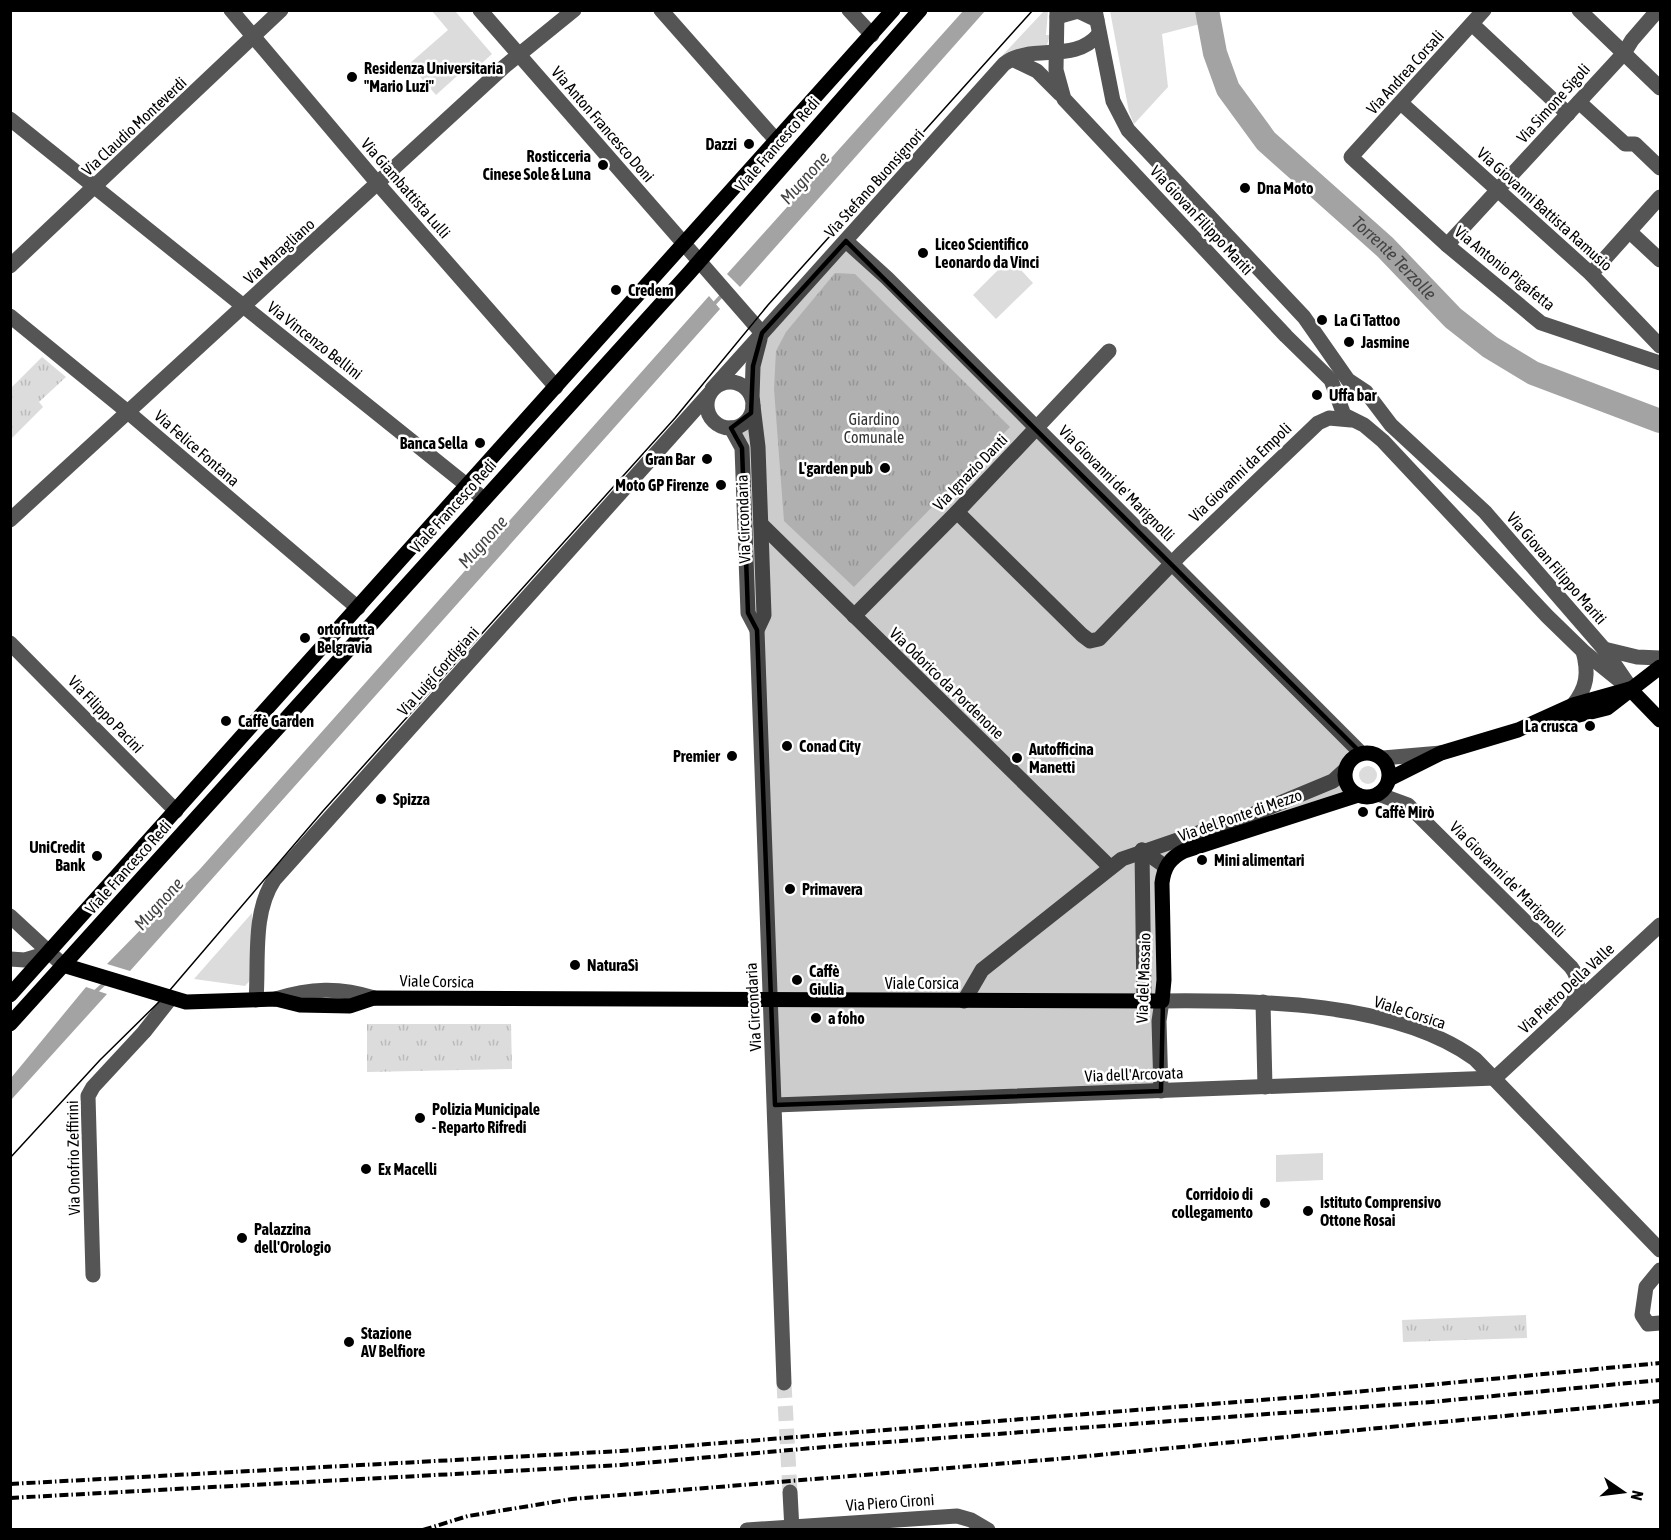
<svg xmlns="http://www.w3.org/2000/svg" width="1671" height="1540" font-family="'Asap Condensed',sans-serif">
	<defs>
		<pattern id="park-tufts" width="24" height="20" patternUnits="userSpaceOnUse" patternTransform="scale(1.5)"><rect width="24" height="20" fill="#dcdcdc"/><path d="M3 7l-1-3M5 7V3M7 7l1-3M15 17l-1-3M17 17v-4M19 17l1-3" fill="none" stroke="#bbb"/></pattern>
	</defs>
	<rect width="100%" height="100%" fill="#fff"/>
	<g fill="#dcdcdc">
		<polygon points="432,11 455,11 492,54 472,72 467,67 436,95 409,64 448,30"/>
		<polygon points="1044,11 1048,11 1046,35 1050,35 1047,45 1024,47 997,61"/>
		<polygon points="1110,11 1202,11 1204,23 1162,34 1168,87 1134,124 1129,112"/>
		<polygon points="1010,258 1033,283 996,319 973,295"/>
		<circle cx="1368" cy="775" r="9"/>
		<polygon points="252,913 253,977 245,986 194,979"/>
		<polygon points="1323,1153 1323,1180 1276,1182 1276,1155"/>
	</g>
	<g fill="url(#park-tufts)">
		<polygon points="835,273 855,274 1010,427 854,587 784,521 774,389 776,351 786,332"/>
		<polygon points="42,357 66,377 39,402 43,407 11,439 11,388"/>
		<polygon points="367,1024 511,1024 512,1069 367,1072"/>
		<polygon points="1526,1315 1527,1338 1403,1342 1402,1320"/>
	</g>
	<g fill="#a3a3a3">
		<polygon points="964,10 985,11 740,287 727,274"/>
		<polygon points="709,296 720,309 130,971 107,964 200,869"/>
		<polygon points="86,987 107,994 11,1100 11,1078"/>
	</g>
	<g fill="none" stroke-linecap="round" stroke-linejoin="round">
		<g stroke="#a3a3a3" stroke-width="4">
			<polyline points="713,305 724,293"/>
			<polyline points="93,994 105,983"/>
		</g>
		<path stroke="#a3a3a3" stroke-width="24" id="s1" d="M 1207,10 L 1215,53 L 1228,89 L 1266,141 L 1385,247 L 1453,318 L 1490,347 L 1533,373 L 1660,421"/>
		<polyline stroke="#d9d9d9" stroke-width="15" stroke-dasharray="15 8" stroke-linecap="butt" points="784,1383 790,1492"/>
		<g stroke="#555" stroke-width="15">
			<polyline points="231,10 379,185 556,387"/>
			<polyline points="480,10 762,333"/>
			<polyline points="661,10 775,139"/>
			<polyline points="849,10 872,35"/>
			<polyline points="1057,10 1056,70 1064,99 1286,336 1331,380 1344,415 1364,425 1383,441 1547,616 1583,651 1630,689"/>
			<polyline points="1095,10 1113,101 1128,130 1304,317 1348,380 1366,392 1391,425 1485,512 1604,649 1628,684"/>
			<polyline points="1484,10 1351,157 1447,245 1541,323 1660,363"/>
			<polyline points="1579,10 1660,88"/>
			<polyline points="1057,17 1078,11 1097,20"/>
			<polyline points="1472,24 1568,114"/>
			<polyline points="1012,59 1037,71 1060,94"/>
			<polyline points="1579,102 1625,144 1635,144 1660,168"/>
			<polyline points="1401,103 1591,274 1660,346"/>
			<polyline points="10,119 484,499"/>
			<polyline points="1630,232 1660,260"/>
			<polyline points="846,241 887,278 1361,753"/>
			<polyline points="1447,245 1624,53 1632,40 1658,10"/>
			<polyline points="10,266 281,10"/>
			<polyline points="1591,274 1660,197"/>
			<polyline points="10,316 129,413 358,608"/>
			<circle cx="730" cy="405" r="23"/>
			<path d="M 712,389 L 1004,64 C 1033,42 1073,65 1099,34"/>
			<polyline points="752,398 753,366 760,339"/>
			<polyline points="753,406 758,447 764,615 757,630 784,1383"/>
			<polyline points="731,428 742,448 748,613 757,630"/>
			<polyline points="957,512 1082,635 1090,641 1099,639 1181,554 1318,423 1329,418 1351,420"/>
			<polyline points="10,520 505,66 574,10"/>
			<polyline points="761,524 1110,867"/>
			<polyline points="854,616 957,512 1109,351"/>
			<polyline points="10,643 176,811"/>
			<polyline points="1604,649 1637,657 1660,658"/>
			<path d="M 1573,705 C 1587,688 1589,673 1583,651"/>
			<polyline points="1383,758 1441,753"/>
			<path d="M 1378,794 L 1408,805 L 1571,967 C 1583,982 1576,997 1567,1011"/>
			<polyline points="1142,850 1144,1001"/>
			<polyline points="1142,850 1166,867"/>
			<polyline points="10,916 63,965"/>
			<polyline points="10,959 25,960 48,953"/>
			<path d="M 276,999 C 310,988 340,987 374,998"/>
			<path d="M 256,1000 C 259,961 252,913 274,880 L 709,394"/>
			<polyline points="964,1001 982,970 1122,859 1256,813 1333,781 1346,769"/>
			<polyline points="1263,1002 1265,1087"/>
			<polyline points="1495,1078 1660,925"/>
			<path d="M 1161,1091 L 1159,1021 L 1162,1001 C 1256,1000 1396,1001 1475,1059 L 1660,1250"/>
			<polyline points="775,1105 1495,1078"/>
			<polyline points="1660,1270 1646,1287 1642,1315 1648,1324 1660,1323"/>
			<polyline points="93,1275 88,1096 93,1087 144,1032 170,999"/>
			<polyline points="790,1492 792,1530"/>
			<polyline points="747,1530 957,1516 971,1520 988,1530"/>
		</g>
		<g stroke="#000" stroke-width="15">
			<polyline points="1630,689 1660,720"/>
			<polyline points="1547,723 1607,708 1660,667"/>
			<circle cx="1367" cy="775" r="22"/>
			<polyline points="1389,779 1441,753 1518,730 1573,705 1630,689"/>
			<path d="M 63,965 L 186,1002 L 276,999 L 300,1005 L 350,1006 L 374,998 L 1162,1001 L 1164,980 L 1162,883 C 1164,867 1170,858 1184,851 L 1358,795"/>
			<path d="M 10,995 C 306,668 597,337 893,10"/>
			<polyline points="10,1024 689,273 920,10"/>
		</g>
		<polyline stroke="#000" stroke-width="1.5" points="10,1158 100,1060 164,997 323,811 675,418 768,305 1033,10"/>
		<g stroke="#000" stroke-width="4" stroke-dasharray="9 3 1.5 3" stroke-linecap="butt">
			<polyline points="10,1484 621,1451 1312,1396 1660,1363"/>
			<polyline points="10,1498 621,1465 847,1445 1431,1402 1660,1380"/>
			<polyline points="423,1530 468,1516 572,1499 1057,1459 1660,1401"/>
		</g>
	</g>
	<path fill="#000" fill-opacity="0.2" stroke="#000" stroke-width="4.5" stroke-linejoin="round" d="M 846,241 L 1361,753 L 1351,760 L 1345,774 L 1358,795 L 1184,851 L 1166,867 L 1161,1091 L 775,1105 L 757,630 L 748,613 L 742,448 L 731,428 L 751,413 L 753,366 L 762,333 Z"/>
	<g fill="#000" stroke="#fff" stroke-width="2">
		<circle cx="352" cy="77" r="6"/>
		<circle cx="749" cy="144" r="6"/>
		<circle cx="603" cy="165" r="6"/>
		<circle cx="1245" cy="188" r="6"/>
		<circle cx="923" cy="253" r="6"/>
		<circle cx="616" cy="290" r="6"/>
		<circle cx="1322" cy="320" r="6"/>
		<circle cx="1349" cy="342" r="6"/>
		<circle cx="1317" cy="395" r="6"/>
		<circle cx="480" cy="443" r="6"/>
		<circle cx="707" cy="459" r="6"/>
		<circle cx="885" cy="468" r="6"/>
		<circle cx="721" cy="485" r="6"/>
		<circle cx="305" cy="638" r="6"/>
		<circle cx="226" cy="721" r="6"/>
		<circle cx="1590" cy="726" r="6"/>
		<circle cx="787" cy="746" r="6"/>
		<circle cx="732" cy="756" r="6"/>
		<circle cx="1017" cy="758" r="6"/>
		<circle cx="381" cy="799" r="6"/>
		<circle cx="1363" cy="812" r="6"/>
		<circle cx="97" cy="856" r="6"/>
		<circle cx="1202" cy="860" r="6"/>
		<circle cx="790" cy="889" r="6"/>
		<circle cx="575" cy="965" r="6"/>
		<circle cx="797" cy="980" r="6"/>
		<circle cx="816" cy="1018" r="6"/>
		<circle cx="420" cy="1118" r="6"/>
		<circle cx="366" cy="1169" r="6"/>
		<circle cx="1265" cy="1203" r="6"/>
		<circle cx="1308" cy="1211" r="6"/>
		<circle cx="242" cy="1238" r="6"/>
		<circle cx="349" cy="1342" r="6"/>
	</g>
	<g text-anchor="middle" stroke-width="5" stroke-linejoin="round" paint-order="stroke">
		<g font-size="16" font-weight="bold" fill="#000" stroke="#fff" text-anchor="start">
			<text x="364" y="74">Residenza Universitaria<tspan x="364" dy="18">"Mario Luzi"</tspan></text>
			<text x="737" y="150" text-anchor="end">Dazzi</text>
			<text x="591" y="162" text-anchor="end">Rosticceria<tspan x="591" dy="18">Cinese Sole &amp; Luna</tspan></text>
			<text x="1257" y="194">Dna Moto</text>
			<text x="935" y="250">Liceo Scientifico<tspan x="935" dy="18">Leonardo da Vinci</tspan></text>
			<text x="628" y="296">Credem</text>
			<text x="1334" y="326">La Ci Tattoo</text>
			<text x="1361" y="348">Jasmine</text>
			<text x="1329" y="401">Uffa bar</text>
			<text x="468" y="449" text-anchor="end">Banca Sella</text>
			<text x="695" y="465" text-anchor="end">Gran Bar</text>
			<text x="873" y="474" text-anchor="end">L'garden pub</text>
			<text x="709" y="491" text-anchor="end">Moto GP Firenze</text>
			<text x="317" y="635">ortofrutta<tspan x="317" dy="18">Belgravia</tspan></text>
			<text x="238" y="727">Caffè Garden</text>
			<text x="1578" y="732" text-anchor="end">La crusca</text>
			<text x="799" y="752">Conad City</text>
			<text x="1029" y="755">Autofficina<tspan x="1029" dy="18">Manetti</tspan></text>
			<text x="720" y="762" text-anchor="end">Premier</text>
			<text x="393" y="805">Spizza</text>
			<text x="1375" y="818">Caffè Mirò</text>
			<text x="85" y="853" text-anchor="end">UniCredit<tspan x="85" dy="18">Bank</tspan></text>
			<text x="1214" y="866">Mini alimentari</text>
			<text x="802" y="895">Primavera</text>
			<text x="587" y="971">NaturaSì</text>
			<text x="809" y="977">Caffè<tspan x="809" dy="18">Giulia</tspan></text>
			<text x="828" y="1024">a foho</text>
			<text x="432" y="1115">Polizia Municipale<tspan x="432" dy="18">- Reparto Rifredi</tspan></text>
			<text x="378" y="1175">Ex Macelli</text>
			<text x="1253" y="1200" text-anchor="end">Corridoio di<tspan x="1253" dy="18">collegamento</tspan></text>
			<text x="1320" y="1208">Istituto Comprensivo<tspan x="1320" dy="18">Ottone Rosai</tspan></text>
			<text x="254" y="1235">Palazzina<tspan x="254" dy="18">dell'Orologio</tspan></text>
			<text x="361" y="1339">Stazione<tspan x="361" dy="18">AV Belfiore</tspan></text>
		</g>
		<g font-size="16" fill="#000" stroke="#fff">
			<text transform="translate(1405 72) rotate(-48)" y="6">Via Andrea Corsali</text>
			<text transform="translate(1553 103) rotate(-48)" y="6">Via Simone Sigoli</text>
			<text transform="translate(603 124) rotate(49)" y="6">Via Anton Francesco Doni</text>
			<text transform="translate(134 126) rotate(-43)" y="6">Via Claudio Monteverdi</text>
			<text transform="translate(777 144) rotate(-49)" y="6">Viale Francesco Redi</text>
			<text transform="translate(874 183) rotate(-48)" y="6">Via Stefano Buonsignori</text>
			<text transform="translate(406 188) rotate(49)" y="6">Via Giambattista Lulli</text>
			<text transform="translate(1545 209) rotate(42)" y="6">Via Giovanni Battista Ramusio</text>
			<text transform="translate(1202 220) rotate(47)" y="6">Via Giovan Filippo Mariti</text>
			<text transform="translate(279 251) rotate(-42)" y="6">Via Maragliano</text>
			<text transform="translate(1505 268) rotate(39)" y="6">Via Antonio Pigafetta</text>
			<text transform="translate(315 340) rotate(38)" y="6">Via Vincenzo Bellini</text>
			<text transform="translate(197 448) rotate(41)" y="6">Via Felice Fontana</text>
			<text transform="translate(970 472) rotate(-46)" y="6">Via Ignazio Danti</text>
			<text transform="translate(1240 472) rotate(-44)" y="6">Via Giovanni da Empoli</text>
			<text transform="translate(1117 483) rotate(45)" y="6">Via Giovanni de' Marignolli</text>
			<text transform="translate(453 506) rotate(-48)" y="6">Viale Francesco Redi</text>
			<text transform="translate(743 519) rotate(-92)" y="6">Via Circondaria</text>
			<text transform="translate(1557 568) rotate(49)" y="6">Via Giovan Filippo Mariti</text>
			<text transform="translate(438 671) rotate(-48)" y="6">Via Luigi Gordigiani</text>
			<text transform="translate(947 683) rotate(44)" y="6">Via Odorico da Pordenone</text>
			<text transform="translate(106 714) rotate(46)" y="6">Via Filippo Pacini</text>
			<text transform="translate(1240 815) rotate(-19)" y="6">Via del Ponte di Mezzo</text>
			<text transform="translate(128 867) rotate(-48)" y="6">Viale Francesco Redi</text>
			<text transform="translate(1508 879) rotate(45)" y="6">Via Giovanni de' Marignolli</text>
			<text transform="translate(1143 978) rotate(-88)" y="6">Via del Massaio</text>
			<text transform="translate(437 981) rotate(1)" y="6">Viale Corsica</text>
			<text x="922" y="989">Viale Corsica</text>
			<text transform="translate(1566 988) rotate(-43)" y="6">Via Pietro Della Valle</text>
			<text transform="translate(753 1007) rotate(-93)" y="6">Via Circondaria</text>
			<text transform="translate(1410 1012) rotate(18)" y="6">Viale Corsica</text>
			<text transform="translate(1134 1074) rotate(-2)" y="6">Via dell'Arcovata</text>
			<text transform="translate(73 1158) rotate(-91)" y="6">Via Onofrio Zeffirini</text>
			<text transform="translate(890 1502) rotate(-4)" y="6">Via Piero Cironi</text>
		</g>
		<g font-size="16" fill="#333" stroke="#fff">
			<text x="874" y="425">Giardino<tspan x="874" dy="18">Comunale</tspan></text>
		</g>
		<g font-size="18" font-style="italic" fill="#444" stroke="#fff">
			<text transform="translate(805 178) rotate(-48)" y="6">Mugnone</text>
			<text dy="6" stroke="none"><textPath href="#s1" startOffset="320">Torrente Terzolle</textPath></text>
			<text transform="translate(483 542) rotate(-48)" y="6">Mugnone</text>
			<text transform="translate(159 904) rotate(-48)" y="6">Mugnone</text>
		</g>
	</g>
	<rect width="1671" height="1540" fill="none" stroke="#000000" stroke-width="24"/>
	<g transform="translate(1623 1492) rotate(104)" stroke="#ffffff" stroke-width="4.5" paint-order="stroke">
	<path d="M0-4.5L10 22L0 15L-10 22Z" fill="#000000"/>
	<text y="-9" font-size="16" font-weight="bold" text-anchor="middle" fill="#000000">N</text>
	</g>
</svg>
